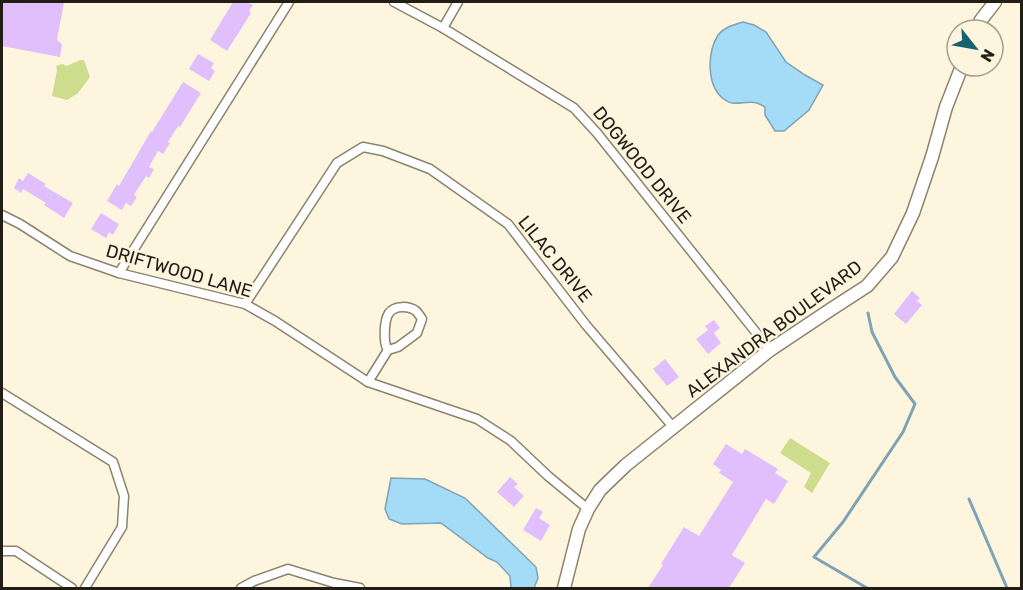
<svg xmlns="http://www.w3.org/2000/svg" width="1023" height="590" font-family="Rubik,sans-serif">
	<rect width="100%" height="100%" fill="#fef5df"/>
	<g fill="#cedc8e">
		<polygon points="80,60 84,60 90,77 78,93 67,100 52,96 57,70 56,66 62,64 67,66"/>
		<polygon points="790,438 830,463 812,493 804,487 811,473 780,453"/>
	</g>
	<g fill="#a4dcf8" stroke="#7da3b4" stroke-width="1.5">
		<path d="M 743,22 L 754,25 L 766,32 L 786,62 L 805,75 L 823,85 L 809,110 L 784,131 L 775,131 L 765,115 L 765,107 C 763,106 760,104 757,103 C 747,100 734,107 725,100 C 706,87 707,53 718,35 C 724,27 734,25 743,22 Z"/>
		<polygon points="391,478 425,479 465,498 536,567 538,578 534,588 511,588 510,576 497,562 488,558 441,523 402,524 389,519 385,509"/>
	</g>
	<g fill="none" stroke-linecap="round" stroke-linejoin="round">
		<g stroke="#7da3b4" stroke-width="3">
			<polyline points="969,499 1007,588"/>
			<polyline points="867,588 814,557 843,522 903,432 915,404 895,377 872,332 868,313"/>
		</g>
	</g>
	<g fill="#e1befc">
		<polygon points="2,2 64,2 57,40 62,44 60,57 2,46"/>
		<polygon points="233,2 247,2 253,5 249,11 251,13 227,51 210,40"/>
		<polygon points="198,54 214,63 211,68 215,71 209,81 189,69"/>
		<polygon points="183,82 201,93 180,127 178,126 168,142 170,143 163,154 158,151 149,167 154,169 149,178 146,176 134,195 137,197 131,206 126,203 122,210 107,201 117,184 119,186 151,131 152,132"/>
		<polygon points="28,173 46,184 44,186 73,203 64,218 44,205 46,203 23,189 21,193 14,188 19,178 23,181"/>
		<polygon points="101,213 119,224 113,235 109,232 106,238 91,229"/>
		<polygon points="912,291 920,298 917,301 922,305 906,324 894,314"/>
		<polygon points="714,320 720,328 714,333 721,343 708,354 696,339 708,330 705,326"/>
		<polygon points="665,359 679,377 667,386 653,369"/>
		<polygon points="726,444 742,454 745,449 778,469 775,473 788,481 774,504 766,499 732,555 745,563 729,588 648,588 663,565 661,564 684,527 699,536 733,482 719,473 721,470 713,464"/>
		<polygon points="510,477 518,484 514,487 524,496 514,507 497,492"/>
		<polygon points="536,508 543,512 539,518 550,525 541,541 523,530"/>
	</g>
	<g fill="none" stroke-linecap="round" stroke-linejoin="round">
		<g stroke="#8b836e" stroke-width="11">
			<g id="street">
				<polyline points="394,2 443,28 574,108 597,133 770,350"/>
				<polyline points="443,28 458,2"/>
				<polyline points="2,215 20,224 70,256 119,273 245,304 275,321 368,382 477,419 511,441 548,476 588,509"/>
				<polyline points="119,273 289,2"/>
				<polyline points="245,304 337,163 363,147 383,151 430,169 508,224 586,325 674,428"/>
				<path d="M 368,382 L 388,350 L 398,347 L 417,333 L 422,319 C 420,316 418,313 416,311 C 409,306 395,305 389,313 C 384,320 383,343 388,350"/>
				<polyline points="2,393 113,462 124,496 122,527 85,588"/>
				<polyline points="2,551 16,551 72,588"/>
				<polyline points="241,588 254,581 288,569 334,583 360,588"/>
			</g>
		</g>
		<g stroke="#8b836e" stroke-width="15">
			<g id="secondary">
				<polyline points="977,30 981,20 995,2"/>
				<polyline points="564,588 579,529 588,509 600,490 626,465 770,350 833,308 867,286 892,257 913,213 932,157 946,107 962,66"/>
			</g>
		</g>
		<use href="#street" stroke="#fff" stroke-width="8"/>
		<use href="#secondary" stroke="#fff" stroke-width="12"/>
	</g>
	<g text-anchor="middle" stroke-width="5" stroke-linejoin="round" paint-order="stroke">
		<g font-size="18" fill="#221e16" stroke="#fef5df">
			<text transform="translate(642 165) rotate(51)" y="6">DOGWOOD DRIVE</text>
			<text transform="translate(555 259) rotate(51)" y="6">LILAC DRIVE</text>
			<text transform="translate(179 271) rotate(16)" y="6">DRIFTWOOD LANE</text>
			<text transform="translate(774 329) rotate(-37)" y="6">ALEXANDRA BOULEVARD</text>
		</g>
	</g>
	<rect width="1023" height="590" fill="none" stroke="#221e16" stroke-width="6"/>
	<g transform="translate(975 48) rotate(121)"><circle r="28" fill="#fef5df" stroke="#a69f8f" stroke-width="1.5"/>
	<path d="M0-4.5L10 22L0 15L-10 22Z" fill="#16636d"/>
	<text y="-9" font-size="16" font-weight="bold" text-anchor="middle" fill="#221e16">N</text>
	</g>
</svg>
